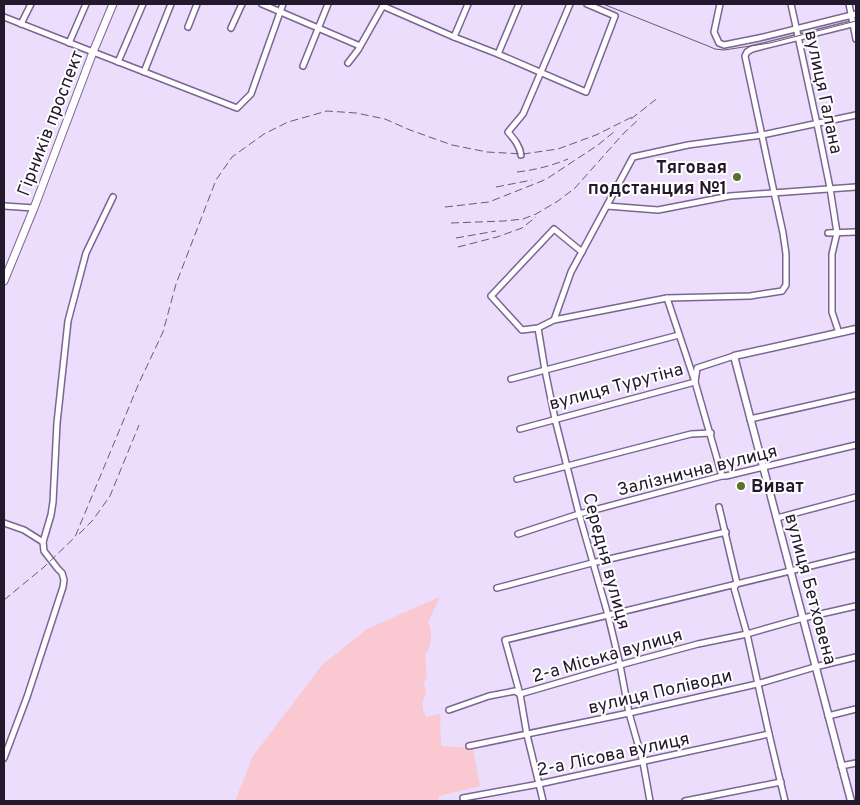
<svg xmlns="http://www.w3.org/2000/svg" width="860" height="805" font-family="Overpass,sans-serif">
	<rect width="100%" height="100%" fill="#ecddfd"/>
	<path fill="#f9c8d0" d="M 440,597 L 428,622 C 433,634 432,644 425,655 L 427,676 L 424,684 L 426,693 L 423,701 L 423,709 L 426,717 L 440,714 L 441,746 L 473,748 L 480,786 L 439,796 L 439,801 L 235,801 L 253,756 L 322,665 L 367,629 L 405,612 Z"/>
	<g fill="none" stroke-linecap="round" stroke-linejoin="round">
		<g stroke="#7c6494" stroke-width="8">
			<g id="minor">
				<polyline points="262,4 360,46"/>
				<polyline points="720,4 714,32 719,43 724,45 759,38 856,14"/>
				<polyline points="791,4 817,124 830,188 837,233 832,254 832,312 839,333"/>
				<polyline points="849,4 856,39"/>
				<polyline points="383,6 454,37 498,54 586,92 615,16 587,4"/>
				<polyline points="4,17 93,52 237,108 251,94 283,4"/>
				<polyline points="21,24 31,4"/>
				<polyline points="188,27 197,4"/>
				<polyline points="231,28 242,4"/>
				<polyline points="454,37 468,4"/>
				<polyline points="69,43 86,4"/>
				<polyline points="498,54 519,4"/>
				<polyline points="118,62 143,4"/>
				<polyline points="348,63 358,50 384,4"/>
				<polyline points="303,66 328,4"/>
				<polyline points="144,72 171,4"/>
				<path d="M 521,155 C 520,146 514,139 508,132 L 523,114 L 570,4"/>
				<polyline points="4,206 34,208"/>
				<polyline points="607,206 658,210 730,196 856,187"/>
				<polyline points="828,233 856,232"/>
				<polyline points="582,252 554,229 491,296 522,330 538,328 554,320 667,298 750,296 782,291 786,285 786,254 783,233 774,192 745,56 747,52 752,49 856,23"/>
				<polyline points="667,298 695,382 722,476"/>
				<polyline points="554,320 571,272 633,157 688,145 762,135 856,115"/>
				<polyline points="538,328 545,370 555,419 579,514 608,615 620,665 629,713 643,762 650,801"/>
				<polyline points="511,379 679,335"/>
				<polyline points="750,419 856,395"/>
				<polyline points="520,429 695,382 697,368 734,356"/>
				<polyline points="517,479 691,434 711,433"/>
				<polyline points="719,507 737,583 734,588 747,634 769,734 785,801"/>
				<polyline points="777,518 856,497"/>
				<polyline points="4,523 24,530 43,542"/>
				<polyline points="518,534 579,514 722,476 726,476 856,445"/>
				<polyline points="497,588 592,563 726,532"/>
				<polyline points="449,710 489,696 515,691 520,694 620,665 698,644 747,634 803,618 856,606"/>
				<polyline points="828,716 856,709"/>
				<polyline points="469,746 629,713 757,684 815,667 856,657"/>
				<polyline points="4,758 27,697 63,587 64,580 62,573 58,569 44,551 43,542 51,515 53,502 57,423 68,321 86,253 113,197"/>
				<polyline points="841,766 856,763"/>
				<polyline points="463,798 539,784 769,734"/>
				<polyline points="543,801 539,784 527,735 520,694 505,640 856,555"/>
				<polyline points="685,801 781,782"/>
			</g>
		</g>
		<g stroke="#7c6494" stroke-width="9">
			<polyline id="tertiary" points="851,801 734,356 856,329"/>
		</g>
		<g stroke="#7c6494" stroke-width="9">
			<polyline id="secondary" points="4,281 34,208 93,52 113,4"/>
		</g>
		<use href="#minor" stroke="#fff" stroke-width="5"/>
		<use href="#tertiary" stroke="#fff" stroke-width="6"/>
		<use href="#secondary" stroke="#fff" stroke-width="7"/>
		<polyline stroke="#675b72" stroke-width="1" points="603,4 708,46 715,49 724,50 770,43 856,21"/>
		<g stroke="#675b72" stroke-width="1" stroke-dasharray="8 4" stroke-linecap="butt">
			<polyline points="631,119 659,97"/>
			<path d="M 517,172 C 535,170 551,166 568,159"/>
			<polyline points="496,187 532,180"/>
			<polyline points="445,207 489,202 542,181 548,178 598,145 615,131"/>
			<polyline points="451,223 504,221 523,219 536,214 558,201 575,188 623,134 640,118"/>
			<polyline points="456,238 496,231"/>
			<polyline points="458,247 497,237 522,228 536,217"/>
			<polyline points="79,534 93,520 110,496 139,425"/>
			<polyline points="4,600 44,567 75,537 139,383 163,332 176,284 216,180 232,157 264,134 288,122 327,111 356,113 385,119 410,130 452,145 487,152 523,154 558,149 596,135 636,115"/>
		</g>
	</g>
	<g fill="#587429" stroke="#fff" stroke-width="2">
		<circle cx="737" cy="177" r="5"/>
		<circle cx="741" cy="486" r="5"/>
	</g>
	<g text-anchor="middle" stroke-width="4" stroke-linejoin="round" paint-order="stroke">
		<g font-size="18" fill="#23192c" stroke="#fff">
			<text transform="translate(824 92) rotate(78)" y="6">вулиця Галана</text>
			<text transform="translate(50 123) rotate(-69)" y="6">Гірників проспект</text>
			<text transform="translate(616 386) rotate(-15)" y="6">вулиця Турутіна</text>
			<text transform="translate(697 470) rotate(-14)" y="6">Залізнична вулиця</text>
			<text transform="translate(607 561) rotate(75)" y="6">Середня вулиця</text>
			<text transform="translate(811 589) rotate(75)" y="6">вулиця Бетховена</text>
			<text transform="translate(607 655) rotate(-16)" y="6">2-а Міська вулиця</text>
			<text transform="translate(660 691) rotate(-13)" y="6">вулиця Поліводи</text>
			<text transform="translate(613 754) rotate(-12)" y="6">2-а Лісова вулиця</text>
		</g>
		<g font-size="18" font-weight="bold" fill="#23192c" stroke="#fff" text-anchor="end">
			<text x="727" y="173">Тяговая<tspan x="727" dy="21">подстанция №1</tspan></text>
			<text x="751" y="492" text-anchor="start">Виват</text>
		</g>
	</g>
	<rect width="860" height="805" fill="none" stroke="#23192c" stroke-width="10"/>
</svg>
